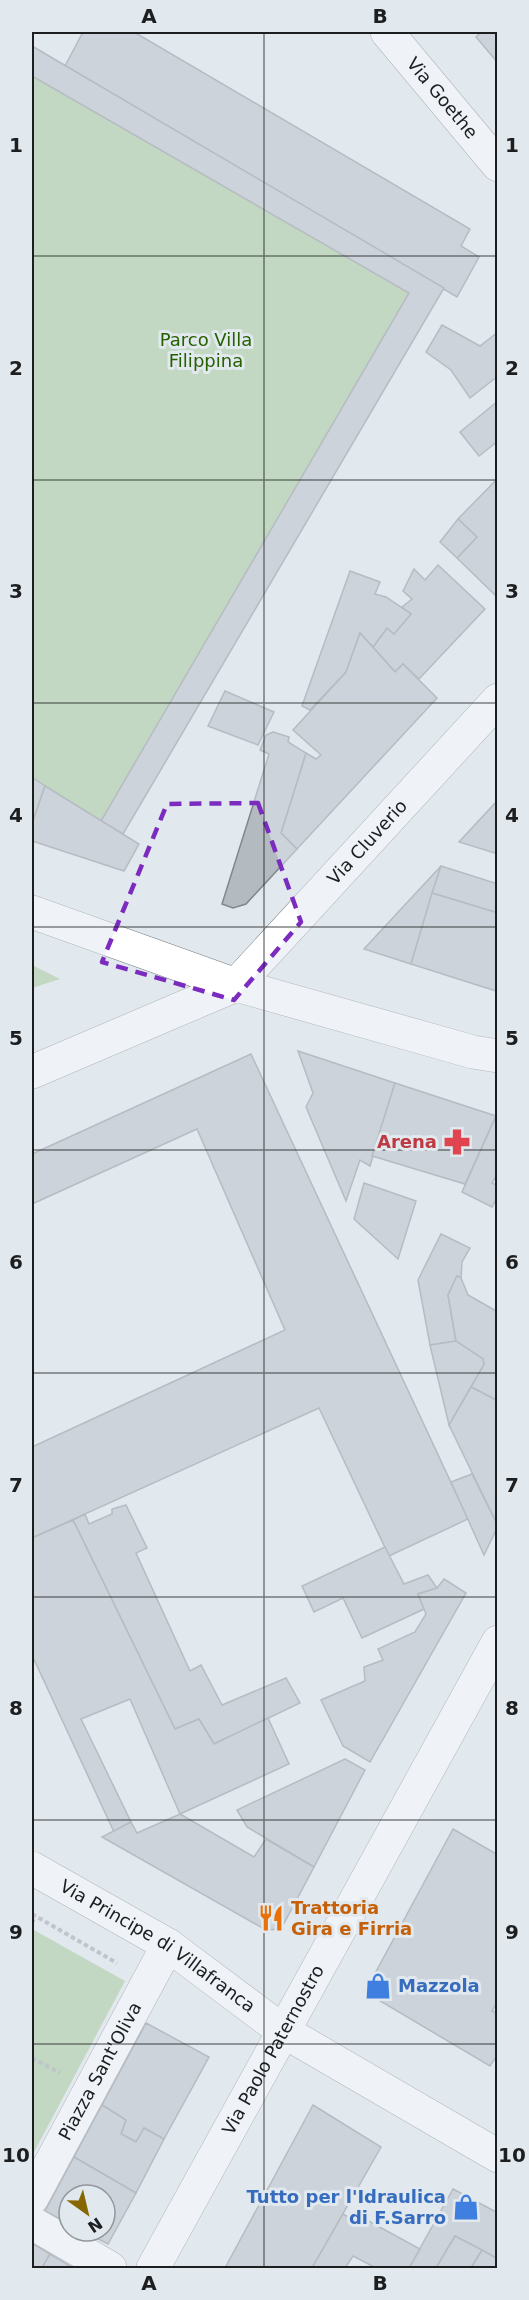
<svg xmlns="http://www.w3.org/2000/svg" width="529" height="2300" font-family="'DejaVu Sans',sans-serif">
	<rect width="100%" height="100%" fill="#e1e8ee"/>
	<g fill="#9bc58c">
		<polygon points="32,46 444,288 123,834 32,780"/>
		<polygon points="32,965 60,979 32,988"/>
		<polygon points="32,1929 125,1981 32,2156"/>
	</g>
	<g fill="#b3bac0" stroke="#81878d" stroke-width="1.5">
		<polygon points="83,32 134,32 470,229 461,246 479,257 457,297 65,66"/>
		<polygon points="481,32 498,32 498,63 476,37"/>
		<polygon points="32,46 444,288 123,834 101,821 409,293 32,76"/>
		<polygon points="442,325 480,346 498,332 498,376 470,398 451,370 426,352"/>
		<polygon points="498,401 498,441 479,456 460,432"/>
		<polygon points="498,478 498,594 496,596 457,558 477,537 458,519"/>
		<polygon points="458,519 477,537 457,558 440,542"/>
		<polygon points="438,565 485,609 419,679 403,664 395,672 373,647 387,628 394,634 411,614 402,607 412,599 403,591 414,569 425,580"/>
		<polygon points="350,571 380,582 375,594 386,597 411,614 394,634 387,628 373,647 360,633 346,672 310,710 302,706"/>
		<polygon points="360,633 395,672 403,664 437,698 297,849 281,833 306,753 316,759 321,755 293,730 346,672"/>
		<polygon points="225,691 274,712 258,745 208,726"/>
		<polygon points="273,732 289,737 288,742 306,753 281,833 297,849 246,904 233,908 222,904 269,754 260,750 266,735"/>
		<polygon points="32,777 45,786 32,824"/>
		<polygon points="45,786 139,844 124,871 32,841 32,824"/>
		<polygon points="498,800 498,854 459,842"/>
		<polygon points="441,866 411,964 364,949"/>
		<polygon points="441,866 498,884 498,913 432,893"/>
		<polygon points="432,893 498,913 498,982 496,991 411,964"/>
		<polygon points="298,1051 395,1083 370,1166 360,1160 346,1201 306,1107 313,1093"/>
		<polygon points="251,1054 468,1519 389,1556 319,1408 32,1538 32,1447 285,1330 197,1129 32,1204 32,1154"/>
		<polygon points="395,1083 496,1116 465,1184 372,1156"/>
		<polygon points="496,1116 498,1118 498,1173 492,1183 498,1186 498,1196 492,1207 462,1192"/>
		<polygon points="364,1183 416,1201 398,1259 354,1219"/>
		<polygon points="441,1234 470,1248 462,1262 461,1278 457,1276 448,1295 456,1341 430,1345 418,1280"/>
		<polygon points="457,1276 461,1278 468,1295 498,1312 498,1401 471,1387 484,1364 483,1359 456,1341 448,1295"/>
		<polygon points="456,1341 483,1359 484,1364 449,1425 430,1345"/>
		<polygon points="471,1387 498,1401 498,1526 449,1425"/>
		<polygon points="472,1474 498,1526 484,1555 451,1482"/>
		<polygon points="126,1505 147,1548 136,1553 190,1671 201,1665 222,1705 286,1678 300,1703 214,1744 199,1719 175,1729 73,1520 85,1514 89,1524 112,1514 112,1509"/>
		<polygon points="73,1520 175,1729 199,1719 214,1744 268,1718 289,1764 180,1814 130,1699 81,1719 131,1822 114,1832 32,1655 32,1538"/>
		<polygon points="385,1547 404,1584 428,1575 437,1588 418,1594 424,1609 362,1638 343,1598 314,1612 302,1586"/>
		<polygon points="444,1579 466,1593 370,1762 343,1746 321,1700 365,1681 364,1667 383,1660 378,1649 415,1632 426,1614 418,1594 437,1588"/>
		<polygon points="345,1759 365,1770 314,1867 247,1827 237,1810"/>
		<polygon points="180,1814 254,1857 266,1839 314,1867 281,1929 266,1930 102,1837 131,1822 137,1833"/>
		<polygon points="453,1829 498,1855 498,2001 492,2011 498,2013 498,2054 490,2066 365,1992"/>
		<polygon points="146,2023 209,2057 164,2139 144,2128 136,2142 121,2134 126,2120 102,2105"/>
		<polygon points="102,2105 126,2120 121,2134 136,2142 144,2128 164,2139 136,2193 74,2157"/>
		<polygon points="313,2105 381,2147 312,2268 225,2268"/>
		<polygon points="74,2157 136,2193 108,2244 83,2231 105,2231 105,2195 69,2195 69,2224 45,2211"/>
		<polygon points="453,2189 498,2213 498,2259 455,2236 436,2268 409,2268"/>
		<polygon points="343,2214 360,2224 365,2219 420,2249 409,2268 376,2268 353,2256 345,2268 312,2268"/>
		<polygon points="455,2236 482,2250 471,2268 436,2268"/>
		<polygon points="32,2243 50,2254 42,2268 32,2268"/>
		<polygon points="482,2250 498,2259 498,2268 471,2268"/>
		<polygon points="50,2254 70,2266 75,2268 42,2268"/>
	</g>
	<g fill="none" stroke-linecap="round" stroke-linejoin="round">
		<g stroke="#767c82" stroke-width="34">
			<g id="street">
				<path id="s1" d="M 236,985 L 498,700"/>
				<path id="s2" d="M 32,1868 L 168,1945 L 283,2031 L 498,2156"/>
				<path id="s3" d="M 32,2198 L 168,1945"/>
				<polyline points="32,2223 110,2268"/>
				<path id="s4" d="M 153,2268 L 498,1642"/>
			</g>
		</g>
		<g stroke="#767c82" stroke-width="34">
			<g id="secondary">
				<path id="s5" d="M 387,32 L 498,165"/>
				<polyline points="32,912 236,985 473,1052 498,1056"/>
				<polyline points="32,1072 236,985"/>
			</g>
		</g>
		<g stroke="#969ca0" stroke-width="4" stroke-dasharray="4.5 3" stroke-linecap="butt">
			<polyline points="32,1914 117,1963"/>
			<polyline points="32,1923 35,1916"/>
			<polyline points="32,2058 60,2073"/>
		</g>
		<use href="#street" stroke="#fff" stroke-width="33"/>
		<use href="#secondary" stroke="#fff" stroke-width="33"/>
	</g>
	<path d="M0 0H529V2300H0ZM 258,803 L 301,922 L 234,1000 L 102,962 L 167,804 Z" fill="#e1e8ee" fill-opacity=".55" fill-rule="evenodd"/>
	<path fill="none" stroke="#7b2cbf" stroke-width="4.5" stroke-dasharray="12 8" stroke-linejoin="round" d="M 258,803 L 301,922 L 234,1000 L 102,962 L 167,804 Z"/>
	<path fill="none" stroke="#1c1e20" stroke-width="1.5" stroke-opacity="0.55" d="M 264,32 L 264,2268M 32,256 L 498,256M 32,480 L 498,480M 32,703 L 498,703M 32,927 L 498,927M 32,1150 L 498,1150M 32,1373 L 498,1373M 32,1597 L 498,1597M 32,1820 L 498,1820M 32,2044 L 498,2044"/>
	<defs>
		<g id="pharmacy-bare" transform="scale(2.07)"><path d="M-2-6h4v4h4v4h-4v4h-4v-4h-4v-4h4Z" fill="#e0444e" stroke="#e1e8ee" stroke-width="2.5" paint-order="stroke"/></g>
		<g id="restaurant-bare" transform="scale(2.07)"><path d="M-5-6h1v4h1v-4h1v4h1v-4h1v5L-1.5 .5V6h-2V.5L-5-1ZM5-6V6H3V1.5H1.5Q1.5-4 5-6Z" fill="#e8710a" stroke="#e1e8ee" stroke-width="2.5" paint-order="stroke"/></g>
		<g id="shop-bare" transform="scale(2.07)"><path d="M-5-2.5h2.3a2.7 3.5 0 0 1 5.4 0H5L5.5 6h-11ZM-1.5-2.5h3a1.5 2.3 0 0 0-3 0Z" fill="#3f7fe0" stroke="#e1e8ee" stroke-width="2.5" paint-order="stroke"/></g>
	</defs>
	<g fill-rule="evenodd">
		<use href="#pharmacy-bare" x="457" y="1142"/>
		<use href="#restaurant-bare" x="271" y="1918"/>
		<use href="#shop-bare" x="378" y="1986"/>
		<use href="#shop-bare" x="466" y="2207"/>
	</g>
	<g text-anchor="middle" stroke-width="6" stroke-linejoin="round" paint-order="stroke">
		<g font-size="18" fill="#1c1e20" stroke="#e1e8ee">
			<text dy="6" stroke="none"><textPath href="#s5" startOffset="86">Via Goethe</textPath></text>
			<text dy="6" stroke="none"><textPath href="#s1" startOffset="194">Via Cluverio</textPath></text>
			<text dy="6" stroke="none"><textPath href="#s2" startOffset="148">Via Principe di Villafranca</textPath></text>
			<text dy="6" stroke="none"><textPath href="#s4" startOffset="249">Via Paolo Paternostro</textPath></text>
			<text dy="6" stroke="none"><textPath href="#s3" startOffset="144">Piazza Sant'Oliva</textPath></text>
		</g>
		<g font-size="18" fill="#266100" stroke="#e1e8ee">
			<text x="206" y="346">Parco Villa<tspan x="206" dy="21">Filippina</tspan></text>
		</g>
		<g font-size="18" font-weight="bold" fill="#be3a42" stroke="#e1e8ee" text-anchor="end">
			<text x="437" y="1148">Arena</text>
		</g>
		<g font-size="18" font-weight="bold" fill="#c56008" stroke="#e1e8ee" text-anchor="start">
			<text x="291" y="1914">Trattoria<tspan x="291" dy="21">Gira e Firria</tspan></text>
		</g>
		<g font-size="18" font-weight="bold" fill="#366cbe" stroke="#e1e8ee" text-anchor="start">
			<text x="398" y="1992">Mazzola</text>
			<text x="446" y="2203" text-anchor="end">Tutto per l'Idraulica<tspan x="446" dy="21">di F.Sarro</tspan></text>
		</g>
	</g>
	<rect width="529" height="2300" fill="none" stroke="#e1e8ee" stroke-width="66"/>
	<g transform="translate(87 2213) rotate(146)"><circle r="28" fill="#e1e8ee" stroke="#92979c" stroke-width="1.5"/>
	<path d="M0-4.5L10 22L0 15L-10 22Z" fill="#876702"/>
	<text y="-9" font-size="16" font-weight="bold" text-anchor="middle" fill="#1c1e20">N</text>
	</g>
	<rect x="33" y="33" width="463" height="2234" fill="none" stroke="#1c1e20" stroke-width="2"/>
	<g font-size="20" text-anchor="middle" font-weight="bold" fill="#1c1e20">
		<text x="149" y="23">A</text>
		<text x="380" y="23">B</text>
		<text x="16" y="152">1</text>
		<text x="512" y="152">1</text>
		<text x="16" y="375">2</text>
		<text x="512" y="375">2</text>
		<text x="16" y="598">3</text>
		<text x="512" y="598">3</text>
		<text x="16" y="822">4</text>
		<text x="512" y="822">4</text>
		<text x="16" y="1045">5</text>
		<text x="512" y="1045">5</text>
		<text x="16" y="1269">6</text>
		<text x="512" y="1269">6</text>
		<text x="16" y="1492">7</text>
		<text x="512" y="1492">7</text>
		<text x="16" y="1715">8</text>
		<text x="512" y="1715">8</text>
		<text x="16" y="1939">9</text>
		<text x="512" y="1939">9</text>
		<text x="16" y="2162">10</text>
		<text x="512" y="2162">10</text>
		<text x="149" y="2290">A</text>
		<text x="380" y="2290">B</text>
	</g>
</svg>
